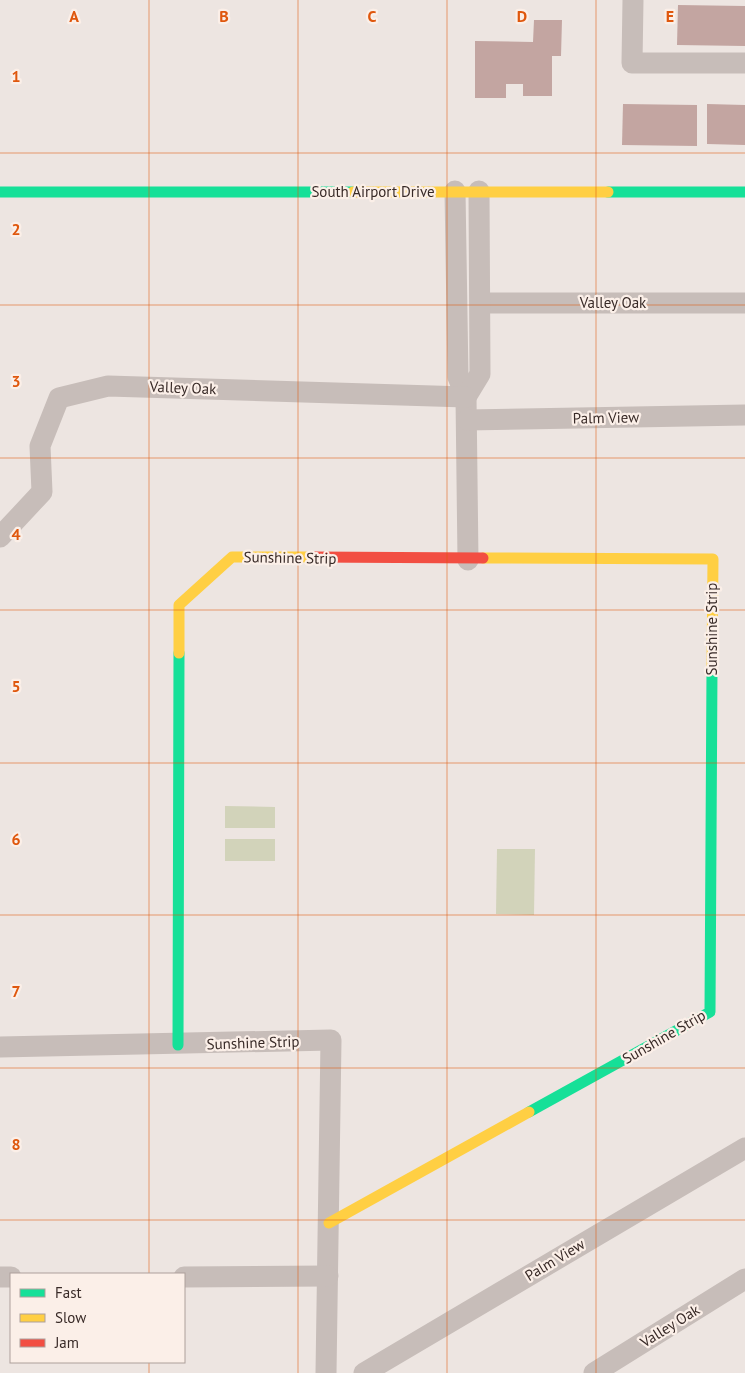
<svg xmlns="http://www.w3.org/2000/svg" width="745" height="1373" font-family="'PT Sans',sans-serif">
	<rect width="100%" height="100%" fill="#ede5e1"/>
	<g fill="#d2d3ba">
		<polygon points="225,806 275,807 275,828 225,828"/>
		<rect x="225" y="839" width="50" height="22"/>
		<polygon points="497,849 535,849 534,915 496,914"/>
	</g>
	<g fill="#c3a5a1">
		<polygon points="678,5 745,6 745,46 677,45"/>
		<polygon points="534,20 562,20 561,56 552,56 552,96 523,96 523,84 506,84 506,98 475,98 475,41 533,42"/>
		<polygon points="623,104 697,105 697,146 622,145"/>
		<polygon points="707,104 745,105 745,145 707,144"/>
	</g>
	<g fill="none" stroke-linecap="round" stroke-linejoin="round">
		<g stroke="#c7bdb9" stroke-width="21">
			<polyline points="633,0 632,63 745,63"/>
			<polyline points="455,191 458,377 466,397 468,560"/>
			<polyline points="481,303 745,303"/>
			<polyline points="466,397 480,374 479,191"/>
			<polyline points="467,420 745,415"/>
			<polyline points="0,537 42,492 40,446 59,398 108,386 466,397"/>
			<polyline points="0,1047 331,1040 326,1373"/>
			<polyline points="0,1277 11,1277"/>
			<polyline points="184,1277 328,1276"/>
			<polyline points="364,1373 745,1148"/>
			<polyline points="594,1373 745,1279"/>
		</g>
		<g stroke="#16e098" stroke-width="11">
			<polyline points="0,192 353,192"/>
			<polyline points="608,192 745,192"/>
			<polyline points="178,1045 179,653"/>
			<polyline points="529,1112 710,1012 712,669"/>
		</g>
		<g stroke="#ffcf43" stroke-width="11">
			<polyline points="353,192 608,192"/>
			<polyline points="483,558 713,559 712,669"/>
			<polyline points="179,653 179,605 232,557 312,557"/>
			<polyline points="329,1223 529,1112"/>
		</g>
		<polyline stroke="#f24e42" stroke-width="11" points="312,557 483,558"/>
	</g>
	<path fill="none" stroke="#df570d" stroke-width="1" stroke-opacity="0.55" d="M 149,0 L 149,1274M 298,0 L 298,1373M 447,0 L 447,1373M 596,0 L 596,1373M 0,153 L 745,153M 0,305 L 745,305M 0,458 L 745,458M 0,610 L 745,610M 0,763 L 745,763M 0,915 L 745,915M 0,1068 L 745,1068M 0,1220 L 745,1220M 149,1362 L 149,1373"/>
	<g text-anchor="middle" stroke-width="4.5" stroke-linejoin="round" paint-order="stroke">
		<g font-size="15" fill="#382a27" stroke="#fbefe8">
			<text x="373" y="197">South Airport Drive</text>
			<text x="613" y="308">Valley Oak</text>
			<text transform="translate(183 388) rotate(2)" y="5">Valley Oak</text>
			<text transform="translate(606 418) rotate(-1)" y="5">Palm View</text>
			<text transform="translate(290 558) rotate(1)" y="5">Sunshine Strip</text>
			<text transform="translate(712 629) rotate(-90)" y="5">Sunshine Strip</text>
			<text transform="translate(664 1037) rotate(-30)" y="5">Sunshine Strip</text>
			<text transform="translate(253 1043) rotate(-2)" y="5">Sunshine Strip</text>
			<text transform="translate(555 1260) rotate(-31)" y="5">Palm View</text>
			<text transform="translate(670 1326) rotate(-32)" y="5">Valley Oak</text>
		</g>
	</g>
	<g font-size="16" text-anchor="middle" font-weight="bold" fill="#df570d" stroke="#fbefe8" stroke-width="4.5" stroke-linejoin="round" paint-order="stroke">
		<text x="74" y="22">A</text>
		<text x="224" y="22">B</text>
		<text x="372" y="22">C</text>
		<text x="522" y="22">D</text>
		<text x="670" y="22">E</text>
		<text x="16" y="82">1</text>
		<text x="16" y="235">2</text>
		<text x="16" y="387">3</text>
		<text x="16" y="540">4</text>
		<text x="16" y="692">5</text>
		<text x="16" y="845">6</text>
		<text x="16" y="997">7</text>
		<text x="16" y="1150">8</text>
	</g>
	<rect x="10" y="1273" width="175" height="90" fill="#fbefe8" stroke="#ada09b"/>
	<rect x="20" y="1289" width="25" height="8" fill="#16e098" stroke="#ada09b"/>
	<text x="55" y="1298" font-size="15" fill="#382a27">Fast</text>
	<rect x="20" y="1314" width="25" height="8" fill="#ffcf43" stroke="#ada09b"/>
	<text x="55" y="1323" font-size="15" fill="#382a27">Slow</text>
	<rect x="20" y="1339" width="25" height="8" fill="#f24e42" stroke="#ada09b"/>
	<text x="55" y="1348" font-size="15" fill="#382a27">Jam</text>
</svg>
